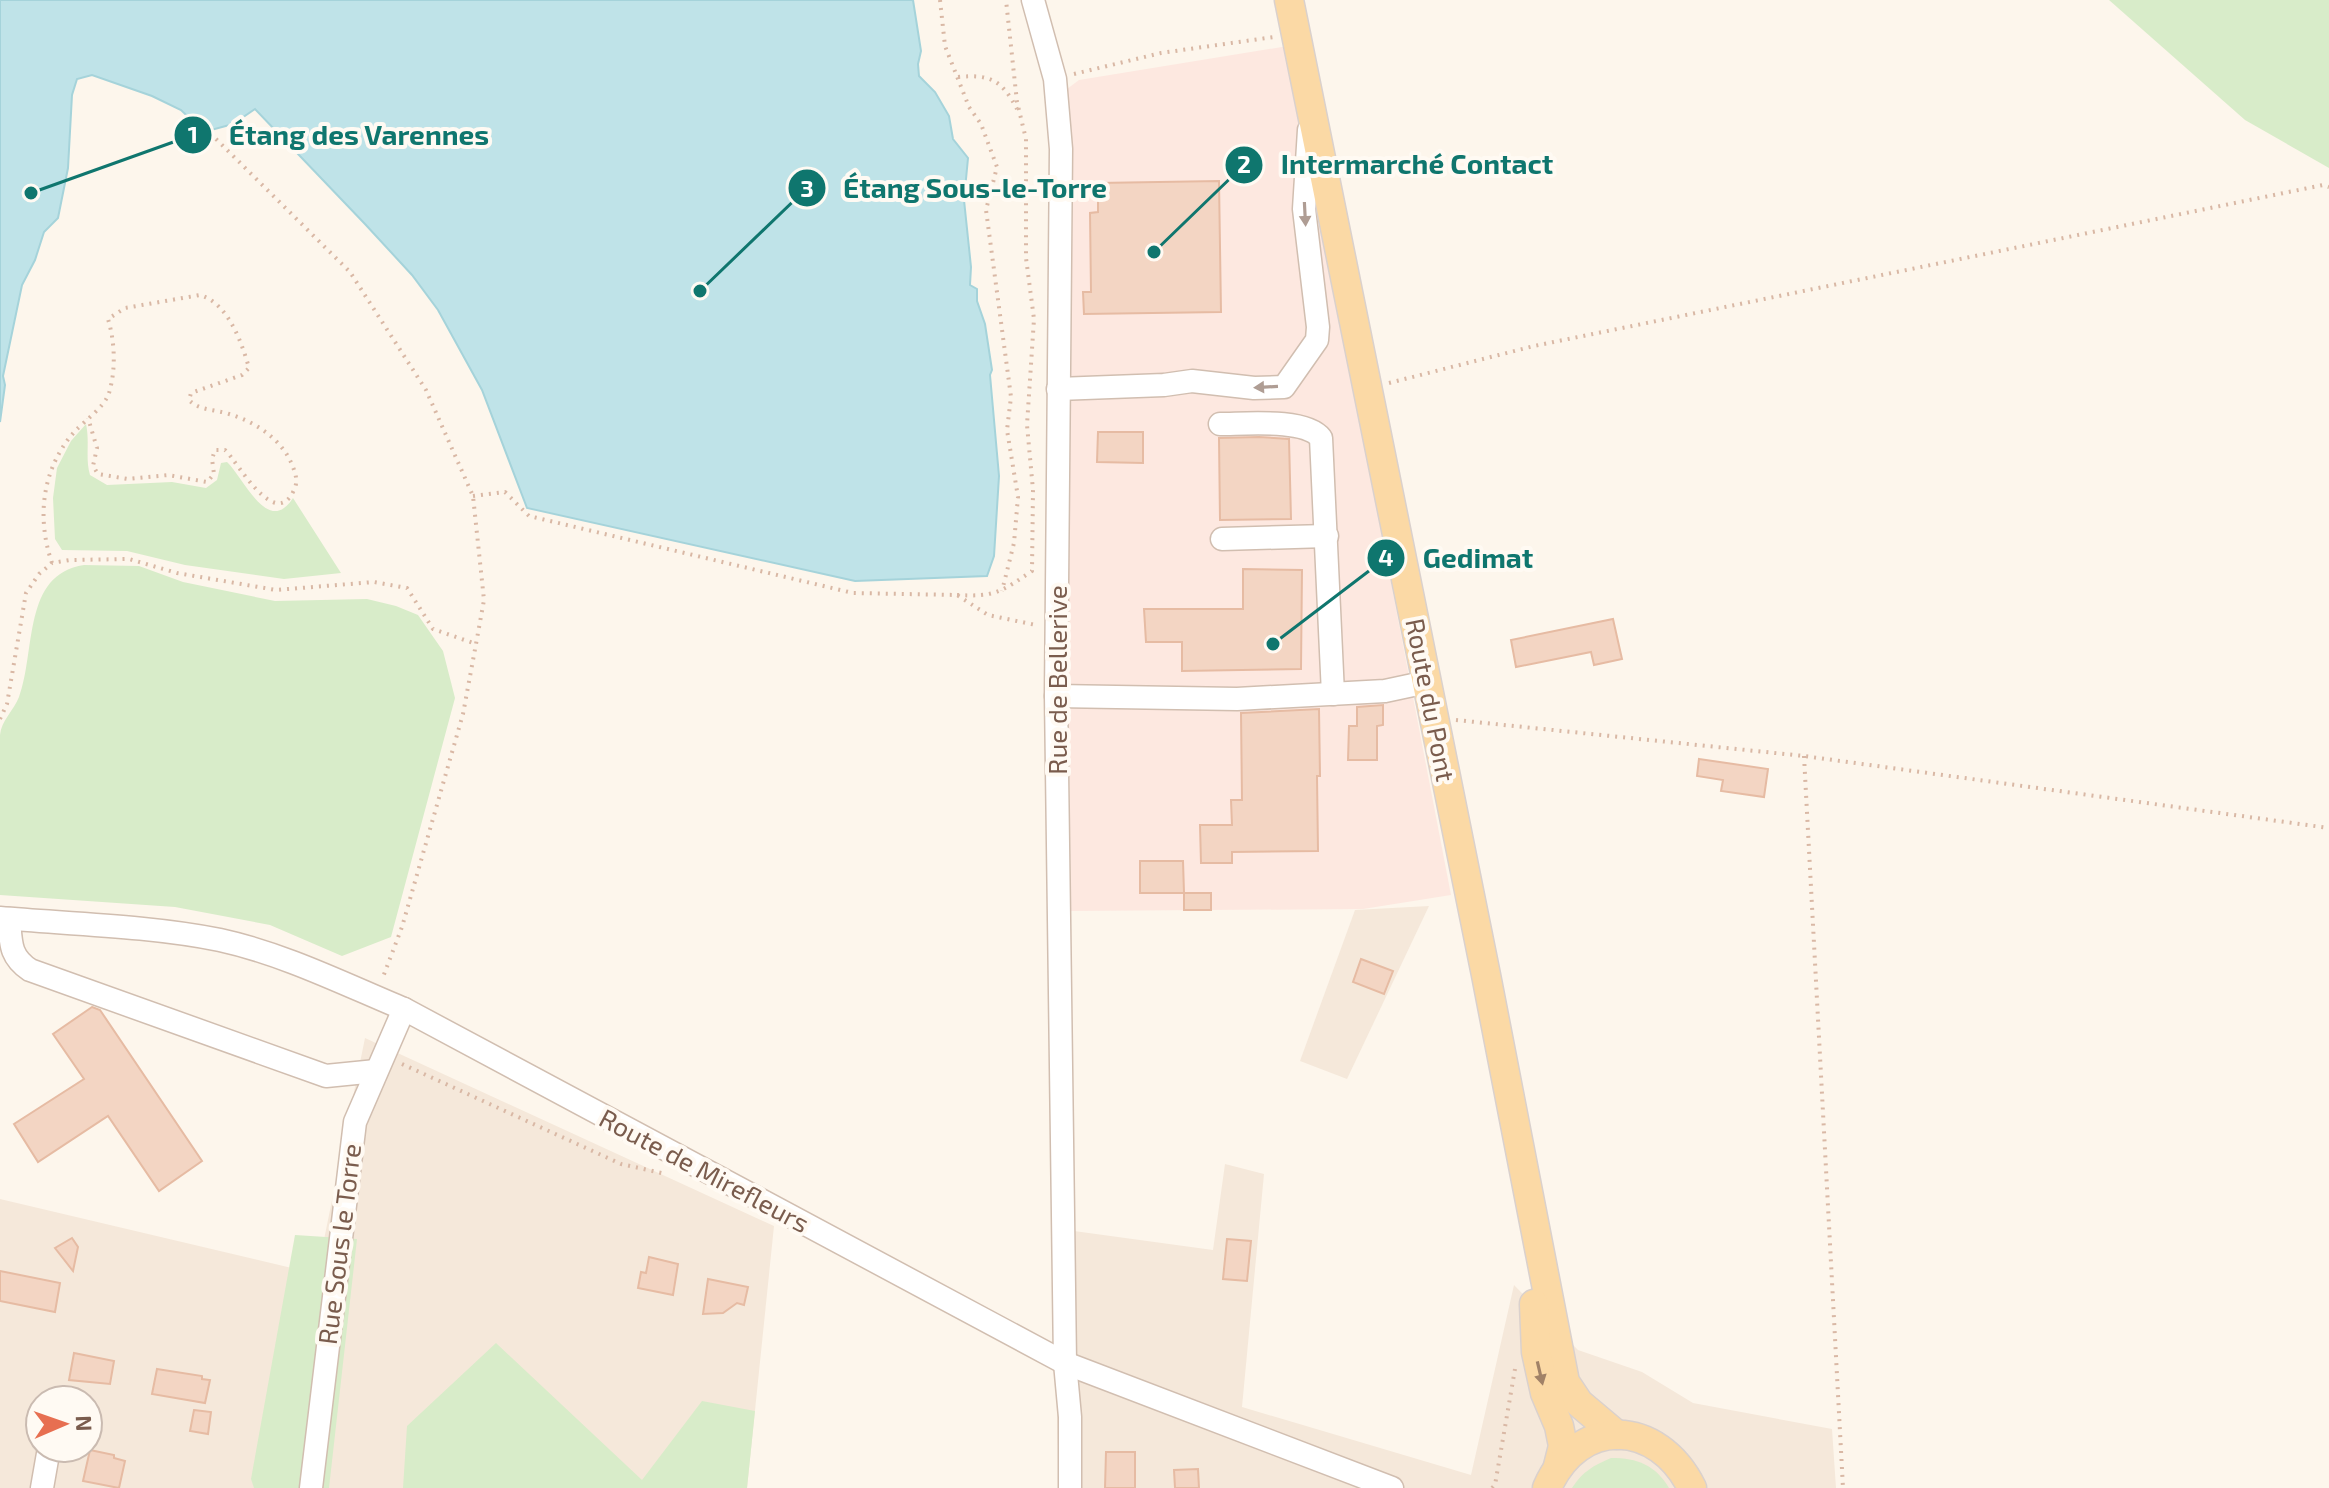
<svg xmlns="http://www.w3.org/2000/svg" width="2329" height="1488" font-family="'Exo 2',sans-serif">
	<rect width="100%" height="100%" fill="#fdf6ec"/>
	<g fill="#f5e8da" fill-rule="evenodd">
		<polygon points="1429,906 1347,1079 1300,1061 1355,910"/>
		<path d="M 365,1038 L 774,1226 L 747,1488 L 0,1488 L 0,1199 L 317,1274 ZM 40,1400 L 88,1400 L 88,1448 L 40,1448 Z"/>
		<polygon points="1225,1164 1264,1174 1242,1407 1471,1475 1514,1285 1578,1350 1642,1372 1693,1403 1832,1429 1836,1488 1059,1488 1052,1228 1213,1250"/>
	</g>
	<polygon fill="#fde8e0" points="1288,46 1451,895 1363,909 1071,911 1065,408 1067,89 1079,80"/>
	<g fill="#d8ecc9">
		<polygon points="2109,0 2329,0 2329,168 2245,120"/>
		<path d="M 86,424 C 90,442 85,458 90,475 L 107,485 L 172,482 L 206,488 L 217,480 L 221,463 L 227,462 C 244,478 268,537 293,498 L 341,573 L 284,579 L 185,565 L 127,551 L 62,550 L 55,539 L 53,498 L 57,468 L 71,441 Z"/>
		<path d="M 84,565 L 139,566 L 183,582 L 275,601 L 367,599 L 396,606 L 418,615 L 443,651 L 455,698 L 391,937 L 342,956 L 270,925 L 175,907 L 0,895 C 0,842 0,788 0,735 C 1,721 14,710 19,697 C 36,652 22,574 84,565 Z"/>
		<polygon points="295,1235 357,1239 329,1488 254,1488 251,1479"/>
		<polygon points="496,1343 642,1480 702,1401 755,1411 747,1488 403,1488 407,1426"/>
		<path d="M 1611,1458 C 1638,1458 1655,1465 1669,1488 L 1572,1488 C 1582,1472 1594,1465 1611,1458 Z"/>
	</g>
	<polygon fill="#bfe3e8" stroke="#a5d3da" stroke-width="2" points="0,0 913,0 921,51 918,64 919,76 935,92 949,116 953,139 968,158 964,200 971,267 970,285 977,289 977,301 985,324 992,370 990,375 999,476 994,556 987,576 855,581 527,508 482,390 438,310 412,275 365,224 255,109 233,124 204,132 181,110 152,96 92,75 77,79 72,95 68,168 58,218 44,232 35,260 22,285 3,376 5,385 0,422"/>
	<g fill="#f3d5c3" stroke="#e6bba3" stroke-width="2">
		<polygon points="1219,181 1221,312 1084,314 1083,292 1091,292 1090,213 1098,212 1098,183"/>
		<polygon points="1098,432 1143,432 1143,463 1097,462"/>
		<polygon points="1259,437 1289,439 1291,519 1220,520 1219,438"/>
		<polygon points="1243,569 1302,570 1301,669 1182,671 1182,642 1146,642 1144,609 1243,609"/>
		<polygon points="1613,619 1622,659 1594,665 1591,652 1516,667 1511,640"/>
		<polygon points="1383,705 1383,725 1377,726 1377,760 1348,760 1349,726 1357,726 1357,707"/>
		<polygon points="1319,709 1320,776 1317,776 1318,851 1232,852 1232,863 1201,863 1200,825 1232,825 1231,800 1242,800 1241,713"/>
		<polygon points="1699,759 1768,769 1764,797 1721,791 1723,780 1697,776"/>
		<polygon points="1140,861 1183,861 1184,893 1140,893"/>
		<rect x="1184" y="893" width="27" height="17"/>
		<polygon points="1361,959 1393,971 1384,994 1353,982"/>
		<polygon points="92,1007 100,1010 202,1161 159,1191 108,1116 38,1162 14,1124 84,1079 53,1034"/>
		<polygon points="72,1238 78,1247 73,1271 55,1248"/>
		<polygon points="1227,1239 1251,1241 1247,1281 1223,1279"/>
		<polygon points="649,1257 678,1264 673,1295 638,1288 641,1272 646,1273"/>
		<polygon points="0,1271 60,1283 55,1312 0,1301"/>
		<polygon points="708,1279 748,1287 744,1305 737,1303 723,1313 703,1314"/>
		<polygon points="74,1353 114,1361 110,1384 69,1380"/>
		<polygon points="157,1369 202,1376 202,1379 210,1380 205,1403 152,1394"/>
		<polygon points="194,1410 211,1412 208,1434 190,1431"/>
		<polygon points="90,1450 114,1455 114,1458 125,1461 119,1488 83,1481"/>
		<polygon points="1106,1452 1135,1452 1135,1488 1105,1488"/>
		<polygon points="1198,1469 1199,1488 1175,1488 1174,1470"/>
	</g>
	<g fill="none" stroke-linecap="round" stroke-linejoin="round">
		<g stroke="#d1beb0" stroke-width="25">
			<g id="minor">
				<polyline points="1033,0 1055,79 1061,149 1056,696 1065,1363 1070,1417 1070,1488"/>
				<polyline points="1058,389 1164,385 1192,381 1254,388 1284,387 1317,340 1318,327 1304,209 1309,130"/>
				<path d="M 1220,424 C 1245,424 1305,418 1321,438 L 1333,694"/>
				<polyline points="1222,539 1327,536"/>
				<polyline points="1056,696 1237,699 1385,691 1427,682"/>
				<path d="M 0,918 C 71,924 151,926 220,940 C 284,954 344,984 404,1009 L 1065,1363 L 1392,1488"/>
				<path d="M 9,919 C 11,942 9,956 30,970 L 326,1076 L 376,1071"/>
				<polyline points="42,1488 49,1448"/>
				<polyline points="311,1488 355,1122 404,1009"/>
			</g>
		</g>
		<g stroke="#dad1cd" stroke-width="31">
			<g id="major">
				<polyline points="1289,0 1486,975 1565,1382 1579,1403 1617,1435"/>
				<polyline points="1534,1304 1536,1352 1545,1393 1559,1426 1563,1446 1558,1466"/>
				<path d="M 1547,1488 C 1579,1415 1658,1419 1692,1488"/>
			</g>
		</g>
		<g stroke="#d9b8a5" stroke-width="4" stroke-dasharray="2 6" stroke-linecap="butt">
			<polyline points="940,0 945,46 969,107 981,124 997,167 986,210 1011,397 1007,430 1018,497 1014,543 1002,591"/>
			<polyline points="1074,74 1161,53 1274,37"/>
			<path d="M 958,77 C 990,74 1002,80 1017,109"/>
			<polyline points="216,139 350,272 426,390 473,496 484,600 476,644 463,714 402,927 383,977"/>
			<polyline points="1389,383 1534,346 2323,185 2329,187"/>
			<polyline points="473,496 505,492 529,516 853,593 957,595 988,615 1036,625"/>
			<path d="M 52,563 C 36,517 42,467 76,430 C 86,420 105,406 109,393 C 116,370 115,342 108,319 L 125,308 L 200,295 C 228,303 242,343 249,368 L 242,375 L 191,393 L 189,400 C 200,411 214,409 229,414 C 256,422 283,440 293,467 C 296,475 298,482 294,490 C 275,532 238,462 225,450 L 215,450 L 212,459 L 214,474 L 207,482 L 168,475 L 128,479 L 98,474 L 93,466 L 97,448 L 88,418"/>
			<path d="M 957,595 C 995,597 1001,592 1032,571 L 1033,490 L 1027,425 L 1034,319 L 1026,258 L 1026,139 L 1017,102 L 1006,0"/>
			<polyline points="0,719 7,704 26,593 39,574 52,563 70,560 129,559 177,573 276,590 374,582 407,588 433,629 476,644"/>
			<polyline points="1456,720 1804,756 2329,828"/>
			<polyline points="1804,756 1843,1488"/>
			<polyline points="402,1064 621,1164 666,1174"/>
			<polyline points="1492,1488 1495,1485 1515,1369"/>
		</g>
		<use href="#minor" stroke="#fff" stroke-width="22"/>
		<use href="#major" stroke="#fbd9a5" stroke-width="28"/>
	</g>
	<defs><path id="oneway-solid" d="M-6-.8H1V-3.2L6.5 0L1 3.2V.8H-6Z" transform="scale(2)"/></defs>
	<g fill="#af9d94">
		<use href="#oneway-solid" transform="translate(1305 214) rotate(87)"/>
		<use href="#oneway-solid" transform="translate(1266 387) rotate(177)"/>
	</g>
	<use fill="#a18267" href="#oneway-solid" transform="translate(1540 1373) rotate(77)"/>
	<g text-anchor="middle" stroke-width="8" stroke-linejoin="round" paint-order="stroke">
		<g font-size="26" fill="#7a5c4d" stroke="#fffaf3">
			<text transform="translate(1058 680) rotate(-90)" y="9">Rue de Bellerive</text>
			<text transform="translate(1430 700) rotate(79)" y="9">Route du Pont</text>
			<text transform="translate(704 1171) rotate(28)" y="9">Route de Mirefleurs</text>
			<text transform="translate(340 1244) rotate(-83)" y="9">Rue Sous le Torre</text>
		</g>
	</g>
	<path fill="none" stroke="#0f766e" stroke-width="3" d="M31 193L193 135M1154 252L1244 165M700 291L807 188M1273 644L1386 558"/>
	<g fill="#0f766e" stroke="#fffaf3" stroke-width="3">
		<circle cx="31" cy="193" r="8"/>
		<circle cx="1154" cy="252" r="8"/>
		<circle cx="700" cy="291" r="8"/>
		<circle cx="1273" cy="644" r="8"/>
		<circle cx="193" cy="135" r="20"/>
		<circle cx="1244" cy="165" r="20"/>
		<circle cx="807" cy="188" r="20"/>
		<circle cx="1386" cy="558" r="20"/>
	</g>
	<g font-size="24" text-anchor="middle" font-weight="bold" fill="#fff">
		<text x="193" y="143">1</text>
		<text x="1244" y="173">2</text>
		<text x="807" y="197">3</text>
		<text x="1386" y="566">4</text>
	</g>
	<g font-size="28" text-anchor="middle" font-weight="bold" fill="#0f766e" stroke="#fffaf3" stroke-width="8" stroke-linejoin="round" paint-order="stroke">
		<text x="359" y="145">Étang des Varennes</text>
		<text x="1417" y="174">Intermarché Contact</text>
		<text x="975" y="198">Étang Sous-le-Torre</text>
		<text x="1478" y="568">Gedimat</text>
	</g>
	<g transform="translate(64 1424) rotate(88)"><circle r="38" fill="#fffaf3" stroke="#cabbb1" stroke-width="2"/>
	<path d="M0-6L14 30L0 20L-14 30Z" fill="#e76f51"/>
	<text y="-12" font-size="22" font-weight="bold" text-anchor="middle" fill="#7a5c4d">N</text>
	</g>
</svg>
